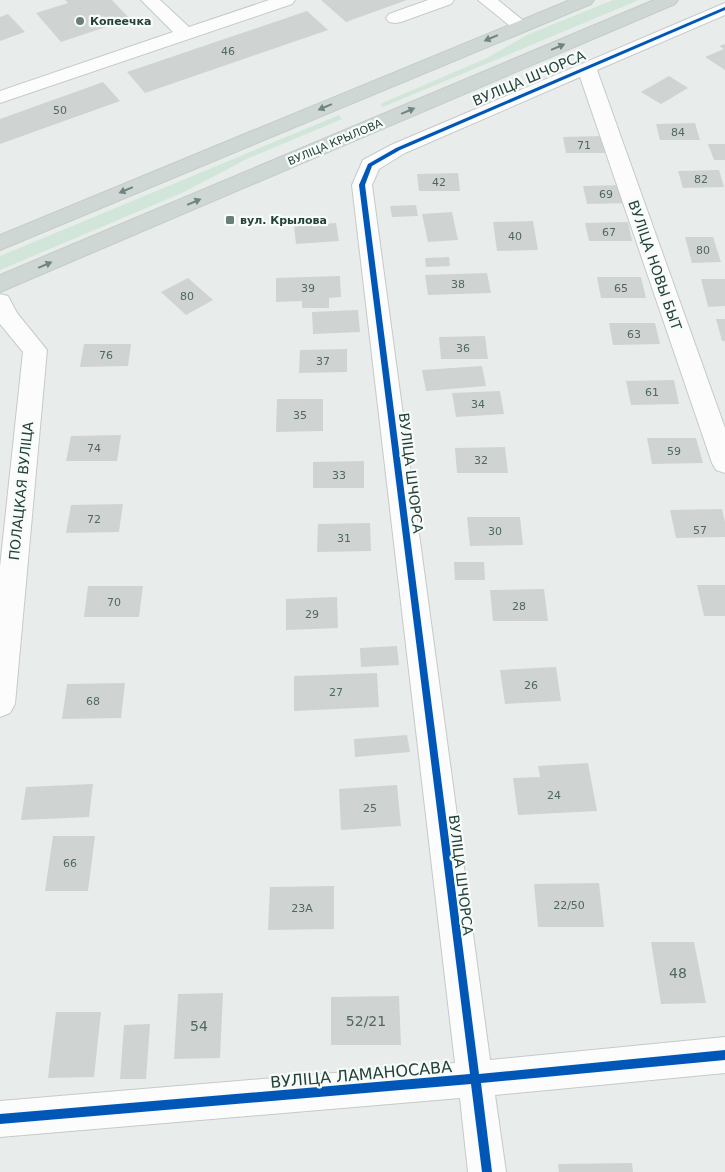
<svg xmlns="http://www.w3.org/2000/svg" width="725" height="1172" font-family="'DejaVu Sans',sans-serif">
	<rect width="100%" height="100%" fill="#e8edeb"/>
	<g fill="#d1e6d8">
		<polygon points="613,0 639,0 383,107 380,104 487,58 527,35"/>
		<polygon points="339,115 342,119 249,158 182,193 0,270 0,256"/>
	</g>
	<g fill="#cfd4d2">
		<polygon points="65,0 112,0 130,19 61,42 36,13 68,3"/>
		<polygon points="321,0 407,0 346,22"/>
		<polygon points="307,11 328,30 145,93 127,72"/>
		<polygon points="8,14 25,32 0,41 0,17"/>
		<polygon points="725,44 725,70 705,57 724,49 719,46"/>
		<polygon points="669,76 688,88 661,104 641,92"/>
		<polygon points="103,82 120,101 0,144 0,119"/>
		<polygon points="695,123 700,140 660,140 656,124"/>
		<polygon points="603,136 606,153 566,153 563,137"/>
		<polygon points="708,144 725,144 725,160 714,160"/>
		<polygon points="719,170 724,187 683,188 678,171"/>
		<polygon points="458,173 460,191 419,191 417,174"/>
		<polygon points="624,185 628,203 587,204 583,186"/>
		<polygon points="416,205 418,216 392,217 390,206"/>
		<polygon points="452,212 458,240 428,242 422,214"/>
		<polygon points="533,221 538,250 497,251 493,222"/>
		<polygon points="628,222 632,241 589,241 585,223"/>
		<polygon points="336,223 339,241 296,244 294,226"/>
		<polygon points="685,237 713,237 721,262 692,263"/>
		<polygon points="449,257 450,266 426,267 425,258"/>
		<polygon points="487,273 491,293 428,295 425,275"/>
		<polygon points="340,276 341,297 329,298 329,308 302,308 302,301 276,302 276,278"/>
		<polygon points="597,277 641,277 646,298 601,298"/>
		<polygon points="188,278 213,300 186,315 161,292"/>
		<polygon points="701,279 725,279 725,306 708,307"/>
		<polygon points="358,310 360,332 313,334 312,312"/>
		<polygon points="716,319 725,319 725,341 722,341"/>
		<polygon points="609,323 655,323 660,344 613,345"/>
		<polygon points="485,336 488,359 441,359 439,337"/>
		<polygon points="84,344 131,344 128,366 80,367"/>
		<polygon points="347,349 347,372 299,373 300,350"/>
		<polygon points="482,366 486,386 426,391 422,370"/>
		<polygon points="674,380 679,404 631,405 626,381"/>
		<polygon points="500,391 504,414 456,417 452,393"/>
		<polygon points="277,399 323,399 323,431 276,432"/>
		<polygon points="121,435 117,461 66,461 71,436"/>
		<polygon points="647,438 696,438 703,463 652,464"/>
		<polygon points="505,447 508,473 457,473 455,448"/>
		<polygon points="364,461 364,488 313,488 313,462"/>
		<polygon points="123,504 119,532 66,533 71,505"/>
		<polygon points="722,509 725,522 725,537 676,538 670,510"/>
		<polygon points="467,517 520,517 523,545 470,546"/>
		<polygon points="370,523 371,551 317,552 318,524"/>
		<polygon points="454,562 484,562 485,580 455,580"/>
		<polygon points="697,585 725,585 725,616 704,616"/>
		<polygon points="88,586 143,586 139,617 84,617"/>
		<polygon points="544,589 548,621 493,621 490,590"/>
		<polygon points="337,597 338,628 286,630 286,599"/>
		<polygon points="397,646 399,665 361,667 360,648"/>
		<polygon points="556,667 561,701 505,704 500,670"/>
		<polygon points="377,673 379,707 294,711 294,676"/>
		<polygon points="125,683 121,718 62,719 67,684"/>
		<polygon points="407,735 410,752 355,757 354,739"/>
		<polygon points="588,763 597,811 518,815 513,778 540,777 538,766"/>
		<polygon points="93,784 89,817 21,820 26,787"/>
		<polygon points="397,785 401,826 341,830 339,789"/>
		<polygon points="53,836 95,836 88,891 45,891"/>
		<polygon points="599,883 604,927 538,927 534,884"/>
		<polygon points="334,886 334,929 268,930 270,887"/>
		<polygon points="651,942 694,942 706,1003 661,1004"/>
		<polygon points="223,993 220,1058 174,1059 178,994"/>
		<polygon points="399,996 401,1045 331,1045 331,997"/>
		<polygon points="56,1012 101,1012 94,1077 48,1078"/>
		<polygon points="150,1024 146,1079 120,1079 124,1025"/>
		<polygon points="632,1163 633,1172 559,1172 558,1164"/>
	</g>
	<g fill="none" stroke-linecap="round" stroke-linejoin="round">
		<g stroke="#c5cac8" stroke-width="2">
			<g id="minor">
				<polygon points="141,0 160,0 189,27 269,0 295,0 292,4 0,103 0,91 173,32"/>
				<polygon points="428,0 454,0 451,4 401,22 395,23 389,22 386,18 389,14"/>
				<polygon points="478,0 498,0 530,26 527,30 521,31 515,30"/>
				<polygon points="725,3 725,15 597,70 725,428 725,473 716,470 712,463 580,77 405,153 379,169 372,185 490,1060 725,1037 725,1073 495,1095 506,1172 468,1172 460,1098 0,1137 0,1101 455,1063 352,185 363,160 391,145"/>
				<polygon points="0,294 8,296 17,313 47,350 15,704 10,713 0,717 0,567 23,352 0,324"/>
			</g>
		</g>
		<g stroke="#c3ccc9" stroke-width="2">
			<g id="major">
				<polygon points="570,0 594,0 591,4 0,250 0,235"/>
				<polygon points="654,0 678,0 675,4 0,292 0,275"/>
			</g>
		</g>
		<use href="#minor" fill="#fcfcfc" fill-rule="evenodd"/>
		<use href="#major" fill="#cfd7d5" fill-rule="evenodd"/>
		<g stroke="#f7fbf9" stroke-width="3">
			<polygon id="cycleway" points="725,7 725,10 400,150 372,166 365,185 479,1074 725,1050 725,1060 481,1083 492,1172 482,1172 471,1084 0,1124 0,1114 470,1074 359,185 368,164 396,148"/>
		</g>
		<use href="#cycleway" fill="#0057b8" fill-rule="evenodd"/>
	</g>
	<defs><path id="oneway-solid" d="M-6-.8H1V-3.2L6.5 0L1 3.2V.8H-6Z" transform="scale(1.25)"/></defs>
	<g fill="#718580">
		<use href="#oneway-solid" transform="translate(491 38) rotate(157)"/>
		<use href="#oneway-solid" transform="translate(558 47) rotate(-23)"/>
		<use href="#oneway-solid" transform="translate(325 107) rotate(157)"/>
		<use href="#oneway-solid" transform="translate(408 111) rotate(-23)"/>
		<use href="#oneway-solid" transform="translate(126 190) rotate(157)"/>
		<use href="#oneway-solid" transform="translate(194 202) rotate(-23)"/>
		<use href="#oneway-solid" transform="translate(45 265) rotate(-23)"/>
	</g>
	<g fill="#697e78" stroke="#f7fbf9" stroke-width="2">
		<circle cx="80" cy="21" r="5"/>
		<rect x="225" y="215" width="10" height="10" rx="2.5"/>
	</g>
	<g text-anchor="middle" stroke-width="4.5" stroke-linejoin="round" paint-order="stroke">
		<g font-size="11" font-weight="bold" fill="#24423a" stroke="#f7fbf9" text-anchor="start">
			<text x="90" y="25">Копеечка</text>
			<text x="240" y="224">вул. Крылова</text>
		</g>
		<g font-size="11" fill="#506761">
			<text x="228" y="55">46</text>
			<text x="60" y="114">50</text>
			<text x="678" y="136">84</text>
			<text x="584" y="149">71</text>
			<text x="701" y="183">82</text>
			<text x="439" y="186">42</text>
			<text x="606" y="198">69</text>
			<text x="609" y="236">67</text>
			<text x="515" y="240">40</text>
			<text x="703" y="254">80</text>
			<text x="458" y="288">38</text>
			<text x="308" y="292">39</text>
			<text x="621" y="292">65</text>
			<text x="187" y="300">80</text>
			<text x="634" y="338">63</text>
			<text x="463" y="352">36</text>
			<text x="106" y="359">76</text>
			<text x="323" y="365">37</text>
			<text x="652" y="396">61</text>
			<text x="478" y="408">34</text>
			<text x="300" y="419">35</text>
			<text x="94" y="452">74</text>
			<text x="674" y="455">59</text>
			<text x="481" y="464">32</text>
			<text x="339" y="479">33</text>
			<text x="94" y="523">72</text>
			<text x="700" y="534">57</text>
			<text x="495" y="535">30</text>
			<text x="344" y="542">31</text>
			<text x="114" y="606">70</text>
			<text x="519" y="610">28</text>
			<text x="312" y="618">29</text>
			<text x="531" y="689">26</text>
			<text x="336" y="696">27</text>
			<text x="93" y="705">68</text>
			<text x="554" y="799">24</text>
			<text x="370" y="812">25</text>
			<text x="70" y="867">66</text>
			<text x="569" y="909">22/50</text>
			<text x="302" y="912">23А</text>
		</g>
		<g font-size="11" fill="#24423a" stroke="#f7fbf9">
			<text transform="translate(335 142) rotate(-23)" y="4">ВУЛІЦА КРЫЛОВА</text>
		</g>
		<g font-size="14" fill="#24423a" stroke="#f7fbf9">
			<text transform="translate(529 78) rotate(-23)" y="5">ВУЛІЦА ШЧОРСА</text>
			<text transform="translate(655 265) rotate(71)" y="5">ВУЛІЦА НОВЫ БЫТ</text>
			<text transform="translate(411 473) rotate(83)" y="5">ВУЛІЦА ШЧОРСА</text>
			<text transform="translate(21 491) rotate(-84)" y="5">ПОЛАЦКАЯ ВУЛІЦА</text>
			<text transform="translate(461 875) rotate(83)" y="5">ВУЛІЦА ШЧОРСА</text>
		</g>
		<g font-size="14" fill="#506761">
			<text x="678" y="978">48</text>
			<text x="366" y="1026">52/21</text>
			<text x="199" y="1031">54</text>
		</g>
		<g font-size="16" fill="#24423a" stroke="#f7fbf9">
			<text transform="translate(361 1074) rotate(-5)" y="6">ВУЛІЦА ЛАМАНОСАВА</text>
		</g>
	</g>
</svg>
